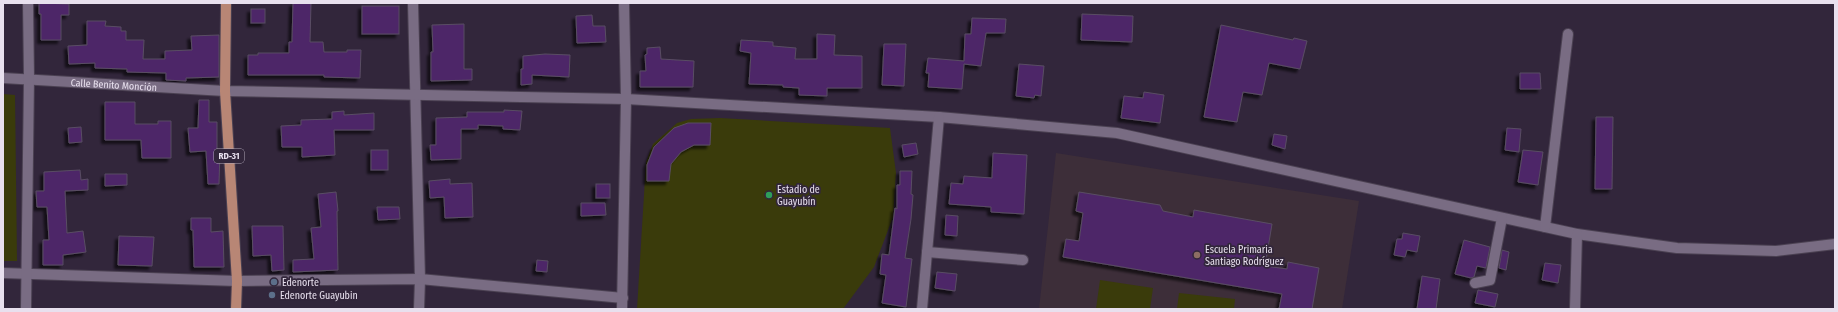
<svg xmlns="http://www.w3.org/2000/svg" width="1838" height="312" font-family="'Fira Sans Condensed',sans-serif">
	<defs>
		<filter id="shadow"><feDropShadow dx="-3.5" dy="3.5" stdDeviation="1" flood-color="#0009"/></filter>
	</defs>
	<rect width="100%" height="100%" fill="#32263b"/>
	<polygon fill="#3d2e39" points="1056,153 1359,201 1342,309 1039,309"/>
	<g fill="#3a3b0b">
		<polygon points="3,94 15,95 17,261 3,261"/>
		<polygon points="720,118 890,128 896,173 893,217 874,267 843,309 637,309 646,162 653,144 677,123 691,119"/>
		<polygon points="1100,280 1153,288 1150,309 1096,309"/>
		<polygon points="1179,293 1235,299 1234,309 1177,309"/>
	</g>
	<g fill="#4e2668" stroke="#594d63" filter="url(#shadow)">
		<polygon points="39,3 69,4 69,15 61,15 61,40 41,40 41,14 39,14"/>
		<polygon points="293,3 311,3 310,42 323,42 324,52 347,52 347,50 361,50 360,78 324,77 324,75 248,75 248,55 258,55 258,53 289,53 289,42 292,42"/>
		<rect x="362" y="6" width="37" height="28"/>
		<rect x="251" y="9" width="14" height="14"/>
		<polygon points="1082,14 1133,16 1132,42 1081,40"/>
		<polygon points="592,15 593,26 605,26 606,42 577,43 576,16"/>
		<polygon points="972,18 1006,19 1005,33 986,33 981,66 964,64 962,89 928,87 929,73 926,73 928,58 964,61 965,34 971,34"/>
		<polygon points="87,21 106,21 105,26 121,27 121,31 126,31 126,40 144,40 143,59 165,59 165,51 192,50 191,36 219,35 219,77 186,78 186,81 166,80 166,73 127,72 127,69 95,68 95,63 69,64 68,46 87,45"/>
		<polygon points="464,24 464,69 472,69 472,80 431,81 431,52 433,52 432,25"/>
		<polygon points="1221,25 1293,40 1294,38 1307,41 1300,69 1269,63 1262,95 1243,92 1237,122 1204,117"/>
		<polygon points="817,34 835,35 834,55 862,56 862,88 827,88 827,96 799,95 799,88 783,87 783,85 749,84 751,53 740,51 741,40 773,42 773,46 796,48 795,59 817,59"/>
		<polygon points="884,44 906,44 904,86 882,85"/>
		<polygon points="660,47 661,59 694,61 693,87 640,87 640,71 646,71 645,55 647,54 647,48"/>
		<polygon points="545,54 570,55 569,77 532,75 532,84 521,85 521,69 523,69 523,56"/>
		<polygon points="1019,64 1044,66 1041,96 1035,95 1034,98 1016,96"/>
		<polygon points="1520,73 1540,73 1541,89 1520,89"/>
		<polygon points="1144,92 1164,95 1160,123 1121,118 1124,96 1143,98"/>
		<polygon points="199,100 209,100 209,122 217,122 217,150 220,150 219,184 208,184 206,151 190,152 188,128 198,128"/>
		<polygon points="105,102 135,102 135,124 158,124 158,121 171,121 171,158 142,158 141,140 105,140"/>
		<polygon points="504,110 522,111 520,130 503,129 503,126 478,125 478,129 461,129 461,159 431,160 430,145 436,145 436,118 467,117 467,112 504,112"/>
		<polygon points="344,111 344,115 374,113 374,130 334,130 335,155 302,157 302,147 282,147 281,126 301,125 301,120 332,119 332,112"/>
		<polygon points="1596,117 1613,117 1612,189 1595,189"/>
		<polygon points="688,123 711,123 710,145 694,145 681,152 671,164 669,181 647,181 647,165 654,147 674,128"/>
		<polygon points="81,127 82,142 69,143 68,128"/>
		<polygon points="1507,128 1521,129 1519,152 1505,150"/>
		<polygon points="1274,134 1287,136 1285,149 1272,145"/>
		<polygon points="916,143 918,154 904,157 902,145"/>
		<rect x="371" y="150" width="17" height="20"/>
		<polygon points="1523,150 1543,152 1538,185 1518,182"/>
		<polygon points="993,153 1027,155 1024,214 991,212 991,207 949,204 951,183 963,184 964,176 992,178"/>
		<polygon points="80,170 81,180 88,179 88,190 65,191 67,233 83,231 86,252 63,255 63,265 43,265 43,240 49,240 47,207 37,207 36,191 44,191 44,172"/>
		<polygon points="900,171 912,171 911,194 913,195 911,219 905,258 912,259 906,307 882,303 886,275 880,274 882,254 889,255 895,208 897,209 897,185 900,185"/>
		<polygon points="105,174 127,174 127,185 105,186"/>
		<polygon points="450,179 450,184 472,183 473,217 445,218 444,197 430,198 429,181"/>
		<rect x="596" y="184" width="14" height="14"/>
		<polygon points="336,192 338,211 337,211 338,270 293,272 293,260 314,259 311,228 321,227 318,194"/>
		<polygon points="1079,192 1160,205 1163,211 1193,217 1194,210 1272,224 1265,266 1287,269 1288,262 1319,268 1312,309 1279,309 1282,294 1063,257 1066,239 1079,241 1083,213 1076,211"/>
		<polygon points="581,203 605,203 606,215 581,216"/>
		<polygon points="377,207 399,207 400,219 378,220"/>
		<polygon points="946,215 958,216 957,236 945,235"/>
		<polygon points="191,218 211,218 211,232 223,231 224,267 194,267 193,230 191,230"/>
		<polygon points="252,226 283,226 284,270 272,271 271,255 253,256"/>
		<polygon points="1403,233 1420,236 1417,252 1407,250 1405,257 1394,255 1397,239 1402,239"/>
		<polygon points="119,236 154,237 152,266 118,265"/>
		<polygon points="1464,240 1490,247 1486,268 1477,266 1474,277 1471,278 1455,274"/>
		<polygon points="1502,250 1509,252 1506,270 1499,268"/>
		<polygon points="537,260 548,261 547,272 536,271"/>
		<polygon points="1545,263 1561,265 1558,283 1542,280"/>
		<polygon points="937,272 957,274 955,291 935,288"/>
		<polygon points="1422,276 1440,279 1436,309 1417,309"/>
		<polygon points="1478,290 1498,294 1495,307 1475,303"/>
	</g>
	<g fill="none" stroke-linecap="round" stroke-linejoin="round">
		<g stroke="#4b4152" stroke-width="12">
			<g id="minor">
				<polyline points="413,3 420,279 419,309"/>
				<path id="s1" d="M 3,78 L 225,91 L 626,99 L 939,117 L 1117,133 L 1577,234 L 1677,248 L 1776,251 L 1835,244"/>
				<polyline points="1545,227 1568,34"/>
				<polyline points="927,252 1023,260"/>
				<polyline points="3,273 237,281 420,279 623,298"/>
				<polyline points="1475,283 1490,280 1502,218"/>
				<polyline points="26,309 29,78 28,3"/>
				<polyline points="622,309 626,99 624,3"/>
				<polyline points="922,309 939,117"/>
				<polyline points="1575,309 1577,234"/>
			</g>
		</g>
		<g stroke="#4b4152" stroke-width="12">
			<polyline id="major" points="226,3 225,91 237,281 236,309"/>
		</g>
		<use href="#minor" stroke="#796c83" stroke-width="10"/>
		<use href="#major" stroke="#b88675" stroke-width="10"/>
	</g>
	<circle fill="#2e9e5b" stroke="#32263b" stroke-width="1.5" cx="769" cy="195" r="4"/>
	<circle fill="#8d6e63" stroke="#32263b" stroke-width="1.5" cx="1197" cy="255" r="4"/>
	<g fill="#5c6f8a" stroke="#32263b" stroke-width="1.5">
		<circle cx="274" cy="282" r="4"/>
		<circle cx="272" cy="295" r="4"/>
	</g>
	<g text-anchor="middle" stroke-width="3.5" stroke-linejoin="round" paint-order="stroke">
		<rect fill="#32263b" stroke="#b1a8b8" stroke-width="1" x="214" y="149" width="30" height="14" rx="3"/>
		<g font-size="9" font-weight="bold" fill="#e8e0ee">
			<text x="229" y="159">RD-31</text>
		</g>
		<g font-size="10" fill="#e8e0ee" stroke="#32263b">
			<text dy="4" stroke="none"><textPath href="#s1" startOffset="111">Calle Benito Monción</textPath></text>
		</g>
		<g font-size="10" fill="#e8e0ee" stroke="#32263b" text-anchor="start">
			<text x="777" y="193">Estadio de<tspan x="777" dy="12">Guayubín</tspan></text>
			<text x="1205" y="253">Escuela Primaria<tspan x="1205" dy="12">Santiago Rodríguez</tspan></text>
			<text x="282" y="286">Edenorte</text>
			<text x="280" y="299">Edenorte Guayubin</text>
		</g>
	</g>
	<rect width="1838" height="312" fill="none" stroke="#e8e0ee" stroke-width="8"/>
</svg>
